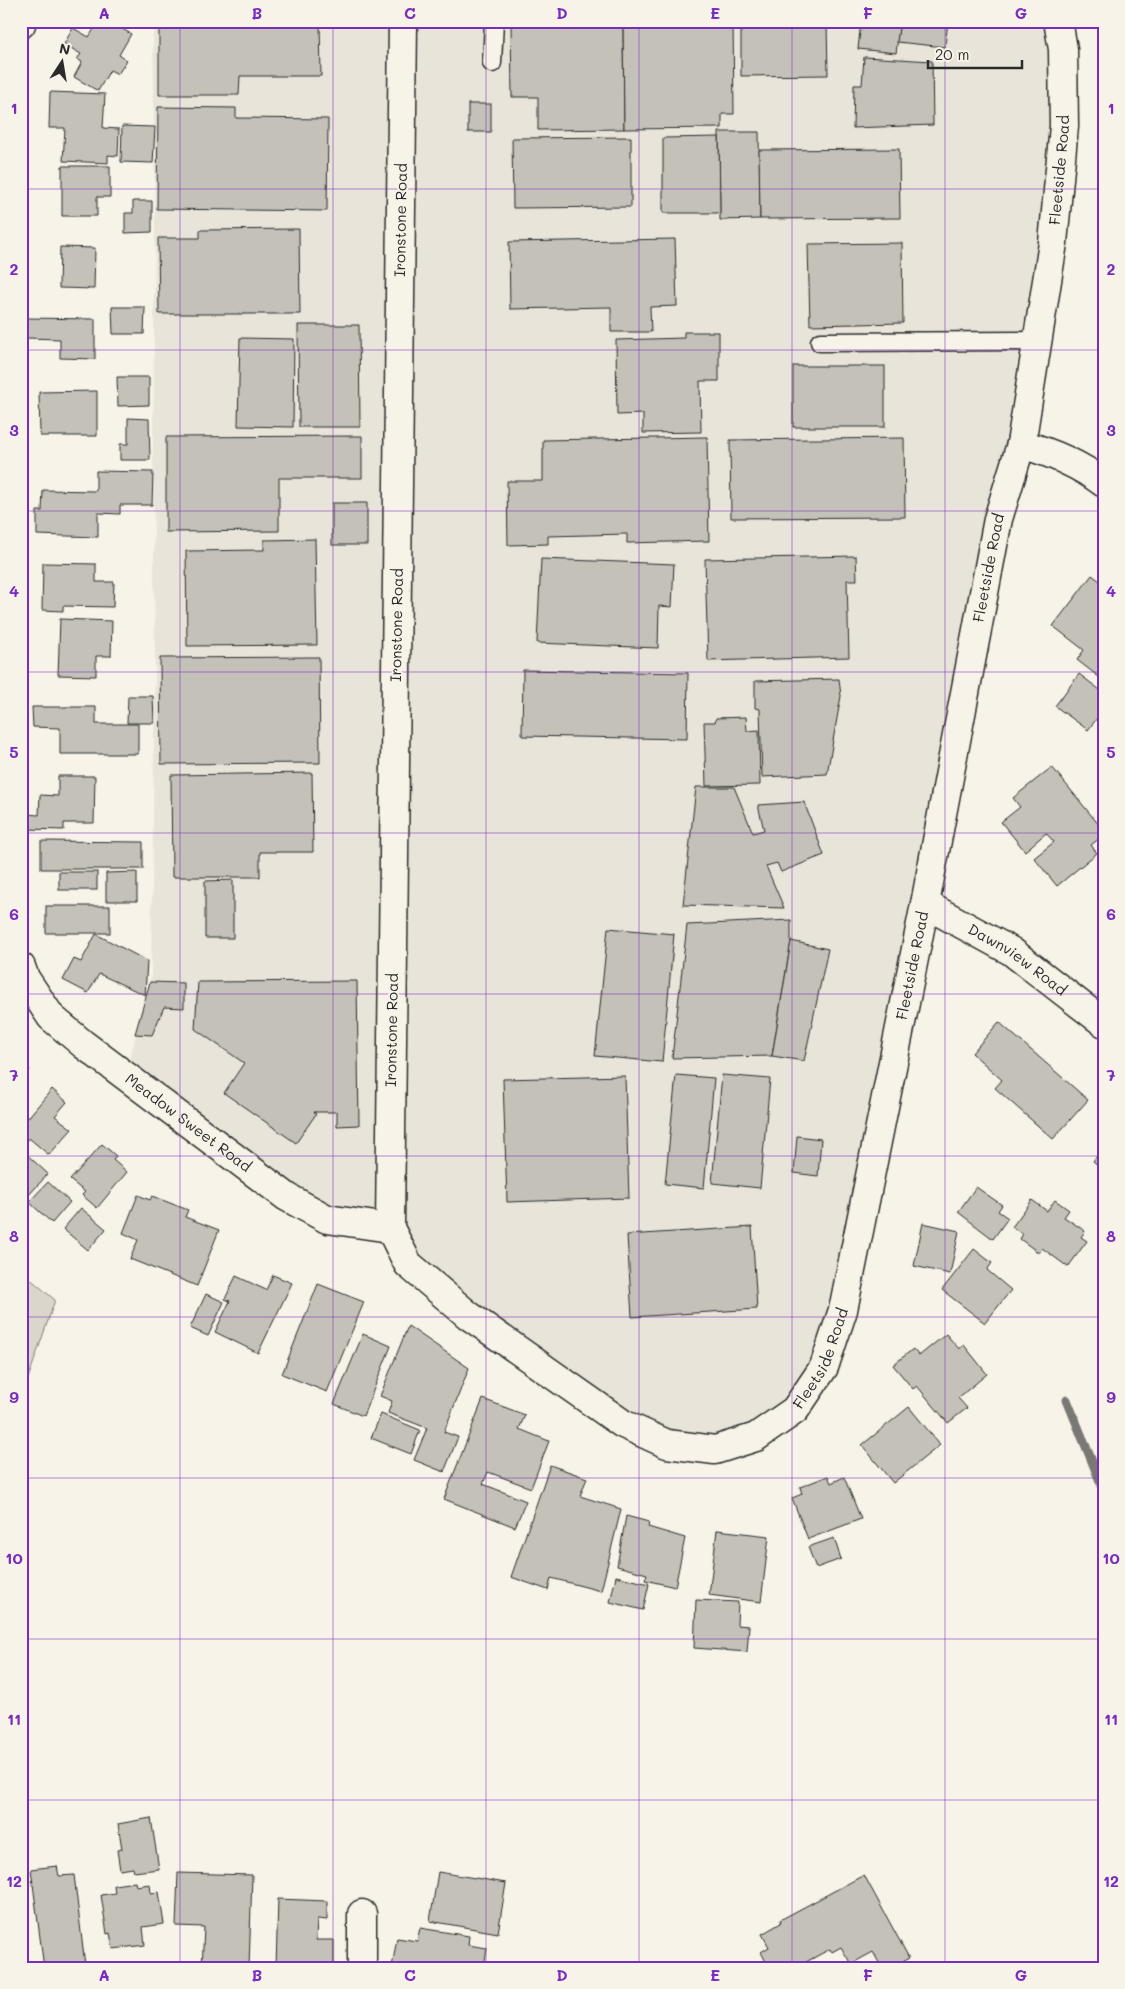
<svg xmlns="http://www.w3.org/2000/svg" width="1125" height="1989" font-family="Mali,sans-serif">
	<rect width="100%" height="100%" fill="#f7f3e8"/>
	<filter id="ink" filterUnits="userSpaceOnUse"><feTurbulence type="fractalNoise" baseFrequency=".02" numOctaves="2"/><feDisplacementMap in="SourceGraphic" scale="10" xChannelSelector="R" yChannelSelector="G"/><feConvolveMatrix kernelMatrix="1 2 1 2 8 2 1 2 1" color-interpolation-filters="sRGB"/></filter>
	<g filter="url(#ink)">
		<polygon fill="#e8e4da" points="153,21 1062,21 1055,249 824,1370 756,1438 667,1446 468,1315 390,1229 325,1219 125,1078 151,977 155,665 153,448 155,226"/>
		<polygon fill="#dad6cc" stroke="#82807c" points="21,1271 55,1300 21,1399"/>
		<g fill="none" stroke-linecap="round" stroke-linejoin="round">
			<polyline stroke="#7a7874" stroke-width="9" points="1067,1400 1104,1491"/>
		</g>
		<g fill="#c4c1b9" stroke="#2b2b2b">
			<polygon points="99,21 109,21 131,34 119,55 127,60 118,74 110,70 98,91 74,77 82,62 77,59 81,54 64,44 73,28 89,37"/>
			<polygon points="159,21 320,21 321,76 240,76 239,95 159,95"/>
			<polygon points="511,21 623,21 624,129 538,130 538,97 512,97"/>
			<polygon points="623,21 733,21 734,114 722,114 722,128 624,129"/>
			<polygon points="741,21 827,21 828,75 741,76"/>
			<polygon points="861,21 900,21 896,53 858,49"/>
			<polygon points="900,21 948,21 945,47 897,42"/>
			<polygon points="864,57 932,61 933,125 853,128 854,85 862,85"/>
			<polygon points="50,92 105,94 103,128 119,129 118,156 108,155 108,163 63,161 65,128 49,128"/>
			<rect x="468" y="104" width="23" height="28"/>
			<polygon points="158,107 236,108 236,118 328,119 327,211 157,209"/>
			<polygon points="122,126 155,127 153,163 121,162"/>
			<polygon points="719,132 759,132 760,219 720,220"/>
			<polygon points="631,137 631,207 513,208 512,138"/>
			<polygon points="719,137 720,213 663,213 663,138"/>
			<polygon points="899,149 900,218 760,219 759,150"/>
			<polygon points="62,166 110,166 110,197 97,197 97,216 62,216"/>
			<polygon points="133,201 152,201 152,232 125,233 125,213 133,213"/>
			<polygon points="299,229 300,314 159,314 158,238 200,238 200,230"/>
			<polygon points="675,239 677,306 650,307 651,332 611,332 611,307 510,309 509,242"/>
			<polygon points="902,243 903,323 810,325 808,244"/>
			<polygon points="60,247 95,248 94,289 59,288"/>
			<polygon points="112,307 145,307 144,334 113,334"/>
			<polygon points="26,318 95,319 95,359 60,358 60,339 26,338"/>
			<polygon points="298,325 359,325 360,427 299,427"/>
			<polygon points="684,332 719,332 719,381 700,381 701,432 643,433 643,414 617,415 616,340 684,338"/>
			<polygon points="240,338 294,339 293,427 238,426"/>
			<rect x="793" y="366" width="92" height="61"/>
			<polygon points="117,377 149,377 149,405 118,406"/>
			<polygon points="97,391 97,436 40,436 39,392"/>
			<polygon points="128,418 149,419 150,460 120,460 120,444 128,444"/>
			<polygon points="362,436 362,478 279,478 279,531 166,532 166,437"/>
			<polygon points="707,437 709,541 627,543 627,534 548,536 548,544 508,545 507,481 543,481 543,440"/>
			<polygon points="904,438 905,517 731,518 730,440"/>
			<polygon points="96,471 153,472 152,505 120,505 120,514 98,513 98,537 37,535 37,511 42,511 43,490 96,491"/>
			<rect x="332" y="503" width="35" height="42"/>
			<polygon points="315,539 317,645 187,646 186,551 264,550 264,540"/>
			<polygon points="856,556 857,580 847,580 849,657 708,661 705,559"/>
			<polygon points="541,559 674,564 672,607 659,606 658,648 537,643"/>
			<polygon points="43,563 96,564 96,582 114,582 113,607 63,606 63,611 42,610"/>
			<polygon points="1092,575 1104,584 1104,681 1077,660 1084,650 1053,626"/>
			<polygon points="60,619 112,621 111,656 96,656 96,676 58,675"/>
			<polygon points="319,657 320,763 161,764 160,658"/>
			<polygon points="523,670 688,673 687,739 522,736"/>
			<polygon points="1079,674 1104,693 1104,709 1088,730 1055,706"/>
			<polygon points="839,679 841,696 827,774 762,777 760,709 755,708 755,681"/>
			<polygon points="128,696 153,696 154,723 127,723"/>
			<polygon points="32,707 96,707 96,724 138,724 138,754 60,754 60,728 33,727"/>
			<polygon points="746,717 747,731 759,730 760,785 706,786 704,722 715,722 716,718"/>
			<polygon points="1052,767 1104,831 1104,835 1091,845 1097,853 1057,886 1034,858 1054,842 1046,833 1025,851 1001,822 1020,807 1013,798"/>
			<polygon points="312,773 313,852 260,852 260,877 172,877 171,775"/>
			<polygon points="58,776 95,776 94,823 64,823 64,830 25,829 25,814 39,815 40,795 58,796"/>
			<polygon points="696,787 734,787 753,833 764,830 758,805 804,802 824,855 781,872 777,863 766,866 784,908 683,905"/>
			<polygon points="41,841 143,842 143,869 41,869"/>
			<rect x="59" y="872" width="38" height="18"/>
			<polygon points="137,872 137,901 106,901 106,873"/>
			<polygon points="233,880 233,938 205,938 205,881"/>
			<rect x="46" y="906" width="64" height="27"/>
			<polygon points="791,920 791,941 772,1056 672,1058 687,925"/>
			<polygon points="608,928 674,934 662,1062 595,1056"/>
			<polygon points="96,934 147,961 145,995 99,974 88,993 63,980 74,959 81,962"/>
			<polygon points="791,941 828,949 804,1061 772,1056"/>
			<polygon points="357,981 359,1125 337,1126 337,1112 314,1112 316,1114 296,1143 224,1093 244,1063 195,1029 198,982"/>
			<polygon points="150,982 184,983 184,1008 164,1007 152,1035 135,1034"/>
			<polygon points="999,1022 1088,1100 1053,1139 995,1088 1002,1080 972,1053"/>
			<polygon points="21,1062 30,1070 21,1080"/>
			<polygon points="676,1075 714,1078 704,1188 665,1184"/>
			<polygon points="722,1075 770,1079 760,1188 712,1183"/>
			<polygon points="625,1076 629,1198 507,1202 503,1079"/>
			<polygon points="52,1089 67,1102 55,1116 72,1129 49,1155 29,1138 21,1147 21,1126"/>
			<polygon points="797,1136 821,1139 818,1176 794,1173"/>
			<polygon points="102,1144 116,1156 113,1160 127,1172 97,1208 82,1195 85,1192 70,1180"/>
			<polygon points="1104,1147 1104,1170 1093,1161"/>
			<polygon points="24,1152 48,1174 26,1198 21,1194 21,1155"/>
			<polygon points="48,1182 70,1202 52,1223 29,1202"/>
			<polygon points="976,1187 1002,1205 998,1211 1008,1218 993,1239 958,1212"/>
			<polygon points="138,1195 150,1200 152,1196 188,1210 185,1217 219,1230 197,1286 130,1259 138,1240 123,1233"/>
			<polygon points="1032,1200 1047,1211 1055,1200 1069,1210 1064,1217 1085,1231 1081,1237 1087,1241 1068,1267 1042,1248 1039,1253 1020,1239 1023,1234 1012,1227"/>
			<polygon points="81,1208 106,1229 88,1250 63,1229"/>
			<polygon points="923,1223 959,1231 950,1274 914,1266"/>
			<polygon points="752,1227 757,1309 632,1317 627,1235"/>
			<polygon points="974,1249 992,1263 987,1270 1011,1290 985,1323 942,1290"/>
			<polygon points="273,1275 292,1283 258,1353 215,1332 230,1301 225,1299 236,1276 266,1290"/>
			<polygon points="318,1284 364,1302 327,1392 282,1374"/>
			<polygon points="206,1294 224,1302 208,1336 190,1328"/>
			<polygon points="408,1326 469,1368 444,1432 458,1437 444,1472 414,1460 427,1428 388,1413 392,1401 380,1396"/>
			<polygon points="363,1334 391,1346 363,1416 334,1404"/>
			<polygon points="946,1334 959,1349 964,1345 987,1374 958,1398 967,1408 948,1423 917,1386 913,1389 893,1365 913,1349 919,1356"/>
			<polygon points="483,1399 525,1415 519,1429 549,1441 531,1488 488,1472 483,1484 526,1501 515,1527 444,1499"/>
			<polygon points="909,1407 940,1445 893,1483 862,1445"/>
			<polygon points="381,1414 420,1430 411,1454 371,1438"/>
			<polygon points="550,1465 587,1478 580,1496 621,1509 601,1591 551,1578 548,1590 511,1577"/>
			<polygon points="828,1476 831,1483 844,1477 861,1519 808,1539 792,1498 802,1494 800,1487"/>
			<polygon points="626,1516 649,1522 648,1527 685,1538 675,1587 645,1580 647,1574 617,1566"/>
			<polygon points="717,1530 769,1536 761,1602 709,1595"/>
			<polygon points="834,1538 841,1559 816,1568 808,1547"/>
			<polygon points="616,1576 649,1584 643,1610 610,1602"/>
			<polygon points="696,1600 738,1602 737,1625 749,1626 747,1652 694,1648"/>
			<polygon points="151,1818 159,1869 134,1872 133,1868 120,1870 117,1850 122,1849 118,1824"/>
			<polygon points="57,1866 59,1876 74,1875 85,1965 66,1968 44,1968 31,1869"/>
			<polygon points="438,1872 506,1883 498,1933 430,1921"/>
			<polygon points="178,1873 252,1875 249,1968 202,1968 204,1927 176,1926"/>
			<polygon points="864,1875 909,1958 891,1968 882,1968 873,1952 851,1964 841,1947 832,1952 830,1949 806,1962 808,1965 802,1968 769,1968 761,1952 769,1947 762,1934 781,1923 780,1920"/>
			<polygon points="135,1882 136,1886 150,1884 151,1893 159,1892 164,1924 143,1927 145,1945 113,1949 110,1933 107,1934 101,1895 115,1893 114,1885"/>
			<polygon points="278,1899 327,1901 327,1920 317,1919 316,1940 334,1940 334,1968 276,1968"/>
			<polygon points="420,1928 469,1936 468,1945 487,1948 484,1968 392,1967 397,1938 417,1941"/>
		</g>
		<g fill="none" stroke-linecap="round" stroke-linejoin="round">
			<g stroke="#2b2b2b" stroke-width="21">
				<g id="lane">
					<polyline points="492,63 494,21"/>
					<polyline points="820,342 1038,341"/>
				</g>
			</g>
			<g stroke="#2b2b2b" stroke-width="31">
				<g id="street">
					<path id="s1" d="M 403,21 L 390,1228 L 408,1264 L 468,1315 L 623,1424 L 667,1444 L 715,1450 L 756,1437 L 795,1410 L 824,1367 L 843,1310 L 925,904 L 998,519 L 1021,444 L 1053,243 L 1064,126 L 1063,49 L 1058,21"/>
					<polyline points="21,24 22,21"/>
					<path d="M 1021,444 C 1050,452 1080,465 1104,483"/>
					<path id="s2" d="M 925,904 L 1011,951 L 1104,1023"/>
					<path id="s3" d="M 21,967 L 25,978 L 51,1017 L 83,1044 L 287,1197 L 327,1219 L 390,1228"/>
					<polyline points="362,1968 362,1914"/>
				</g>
			</g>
			<use href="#lane" stroke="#f7f3e8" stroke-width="18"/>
			<use href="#street" stroke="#f7f3e8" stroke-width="28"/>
		</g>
	</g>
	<path fill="none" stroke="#7b2cbf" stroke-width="1" stroke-opacity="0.55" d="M 180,21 L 180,1968M 333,21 L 333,1968M 486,21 L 486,1968M 639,21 L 639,1968M 792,21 L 792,1968M 945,21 L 945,1968M 21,189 L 1104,189M 21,350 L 1104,350M 21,511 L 1104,511M 21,672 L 1104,672M 21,833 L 1104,833M 21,994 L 1104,994M 21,1156 L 1104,1156M 21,1317 L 1104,1317M 21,1478 L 1104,1478M 21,1639 L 1104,1639M 21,1800 L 1104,1800"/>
	<g text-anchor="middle" stroke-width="4" stroke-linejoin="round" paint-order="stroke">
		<g font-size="15" fill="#2b2b2b" stroke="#f7f3e8">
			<text dy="5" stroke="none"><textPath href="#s1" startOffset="2976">Fleetside Road</textPath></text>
			<text transform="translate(401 220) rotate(-89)" y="5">Ironstone Road</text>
			<text dy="5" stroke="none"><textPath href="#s1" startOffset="2571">Fleetside Road</textPath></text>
			<text transform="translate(397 625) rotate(-89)" y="5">Ironstone Road</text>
			<text dy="5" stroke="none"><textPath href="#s2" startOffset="108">Dawnview Road</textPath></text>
			<text dy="5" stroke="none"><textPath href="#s1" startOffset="2166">Fleetside Road</textPath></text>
			<text transform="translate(392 1030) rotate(-89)" y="5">Ironstone Road</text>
			<text dy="5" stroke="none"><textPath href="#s3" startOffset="232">Meadow Sweet Road</textPath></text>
			<text dy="5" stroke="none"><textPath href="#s1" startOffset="1761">Fleetside Road</textPath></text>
		</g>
	</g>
	<rect width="1125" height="1989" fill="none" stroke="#f7f3e8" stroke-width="55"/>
	<g transform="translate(62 62) rotate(12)" stroke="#f7f3e8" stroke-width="4" paint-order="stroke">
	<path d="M0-4L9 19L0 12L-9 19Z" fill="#2b2b2b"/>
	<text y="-8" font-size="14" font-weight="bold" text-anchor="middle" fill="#2b2b2b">N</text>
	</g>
	<path d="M928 60v8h94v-8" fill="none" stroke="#2b2b2b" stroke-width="2.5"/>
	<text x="935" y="60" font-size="15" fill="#2b2b2b" stroke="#f7f3e8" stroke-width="4" paint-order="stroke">20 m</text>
	<rect x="28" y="28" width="1070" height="1934" fill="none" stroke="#7b2cbf" stroke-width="2"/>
	<g font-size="16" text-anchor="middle" font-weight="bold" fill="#7b2cbf">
		<text x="104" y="19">A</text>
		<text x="257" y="19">B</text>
		<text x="410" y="19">C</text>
		<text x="562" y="19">D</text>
		<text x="715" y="19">E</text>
		<text x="868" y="19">F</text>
		<text x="1021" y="19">G</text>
		<text x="14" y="114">1</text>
		<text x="1111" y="114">1</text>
		<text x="14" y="275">2</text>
		<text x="1111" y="275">2</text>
		<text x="14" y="436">3</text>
		<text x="1111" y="436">3</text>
		<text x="14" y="597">4</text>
		<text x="1111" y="597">4</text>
		<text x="14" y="758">5</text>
		<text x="1111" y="758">5</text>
		<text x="14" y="920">6</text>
		<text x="1111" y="920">6</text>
		<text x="14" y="1081">7</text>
		<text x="1111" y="1081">7</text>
		<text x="14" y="1242">8</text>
		<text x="1111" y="1242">8</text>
		<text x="14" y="1403">9</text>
		<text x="1111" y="1403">9</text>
		<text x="14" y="1564">10</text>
		<text x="1111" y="1564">10</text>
		<text x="14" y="1725">11</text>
		<text x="1111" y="1725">11</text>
		<text x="14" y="1887">12</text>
		<text x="1111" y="1887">12</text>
		<text x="104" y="1981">A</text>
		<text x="257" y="1981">B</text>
		<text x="410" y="1981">C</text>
		<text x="562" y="1981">D</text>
		<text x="715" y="1981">E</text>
		<text x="868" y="1981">F</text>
		<text x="1021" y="1981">G</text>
	</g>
</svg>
